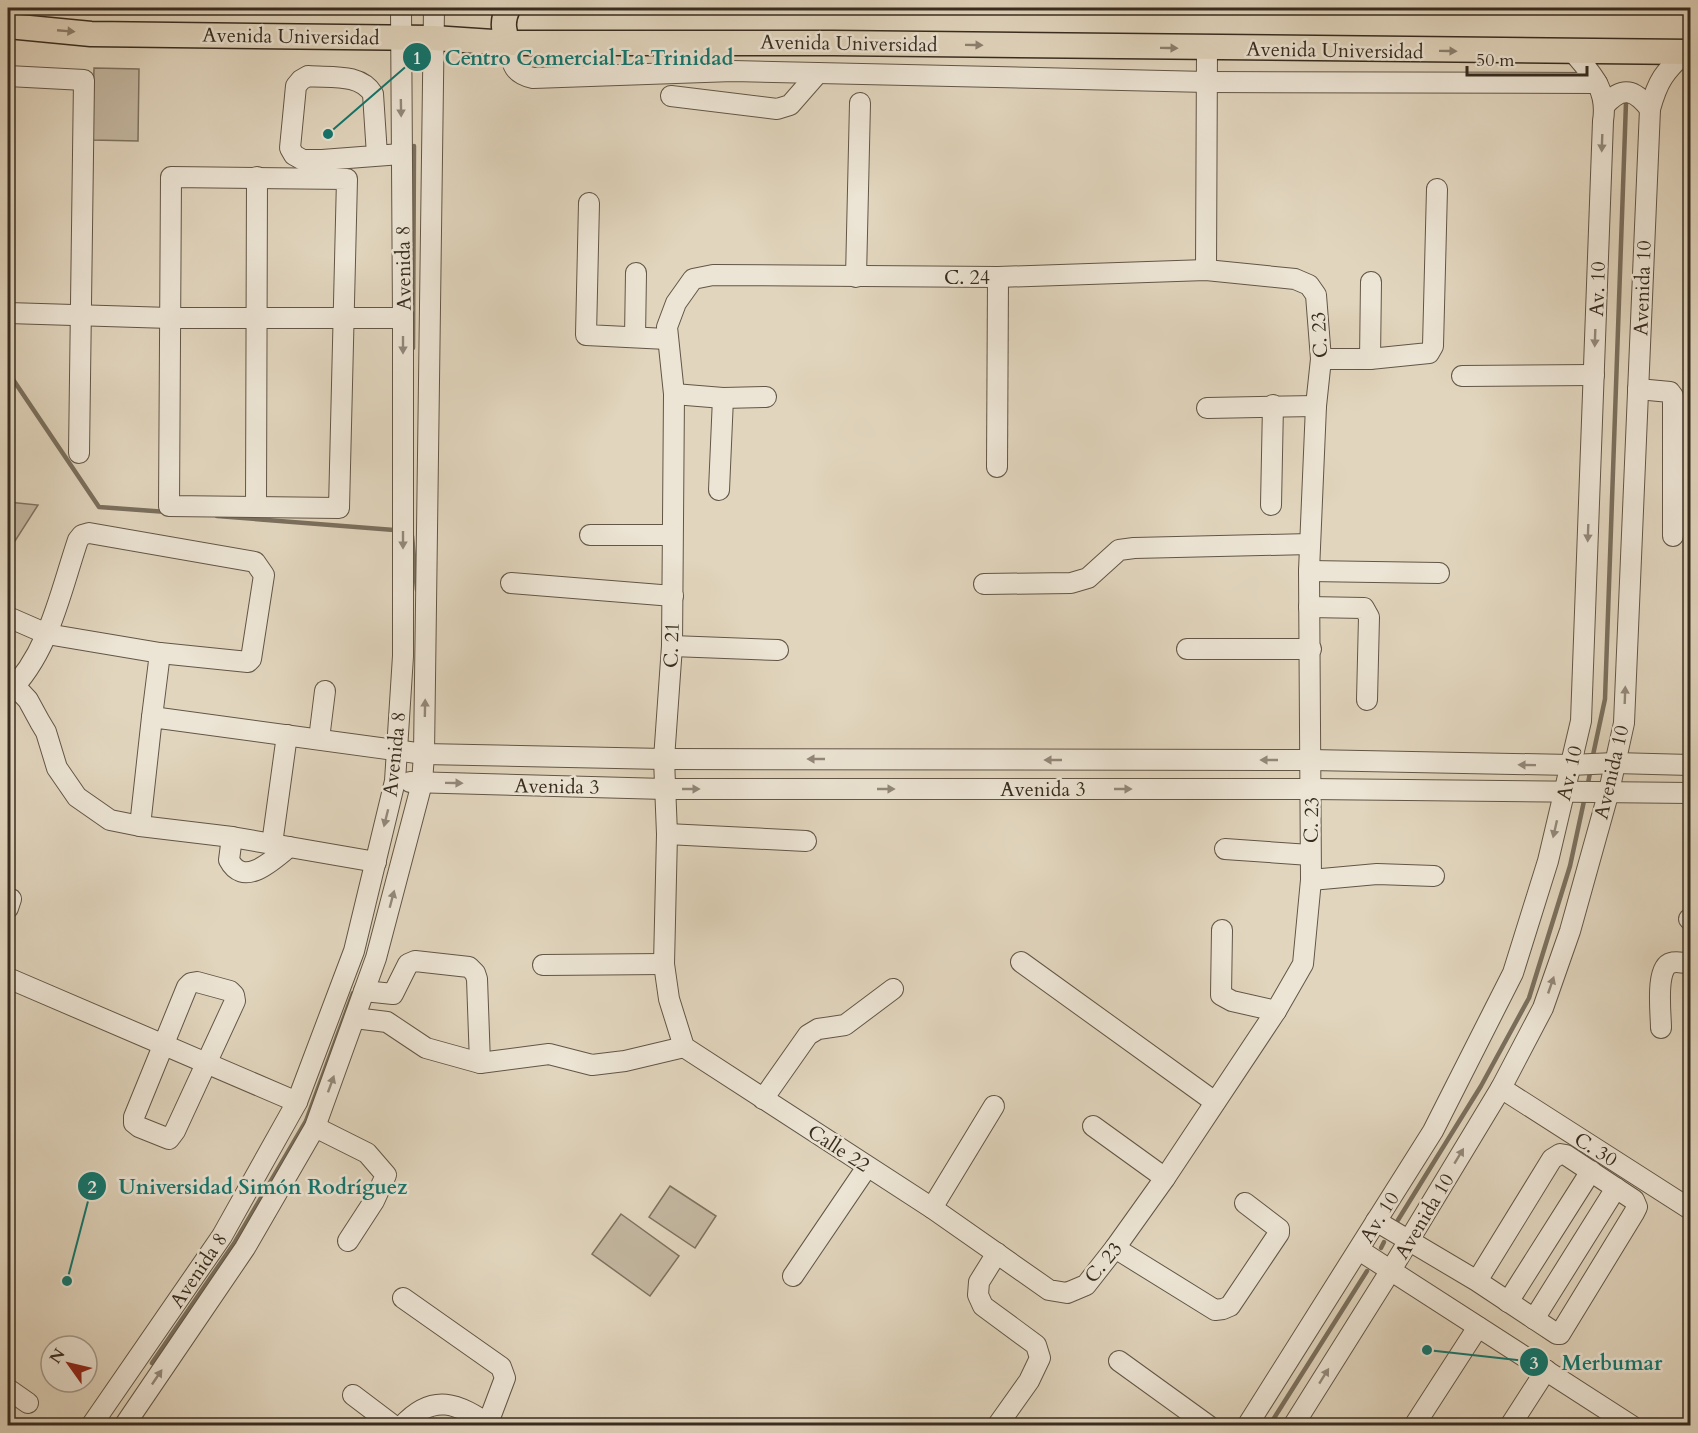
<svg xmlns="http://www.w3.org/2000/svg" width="1698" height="1433" font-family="Cardo,serif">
	<rect width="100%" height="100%" fill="#e1d5bd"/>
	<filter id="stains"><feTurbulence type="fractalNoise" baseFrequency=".00333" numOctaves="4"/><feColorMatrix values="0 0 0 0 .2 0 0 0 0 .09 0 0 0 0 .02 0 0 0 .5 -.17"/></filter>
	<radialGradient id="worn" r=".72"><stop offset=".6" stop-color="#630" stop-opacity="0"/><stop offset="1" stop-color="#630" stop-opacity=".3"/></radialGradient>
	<g fill="#c4b8a2" stroke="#7e7260" stroke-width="1.5">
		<polygon points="94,68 139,69 138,141 92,140"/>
		<polygon points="8,502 38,505 8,552"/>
		<polygon points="670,1186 716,1216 695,1248 649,1217"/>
		<polygon points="621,1214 679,1256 650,1296 592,1254"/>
	</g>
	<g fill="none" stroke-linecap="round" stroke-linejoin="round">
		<g stroke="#7a6f5d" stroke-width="4.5">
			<polyline points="413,348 414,146"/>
			<polyline points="8,372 99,507 167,512"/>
			<polyline points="217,516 394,530"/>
			<polyline points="412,536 417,590"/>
			<polyline points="1593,755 1605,699 1626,102"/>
			<polyline points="1588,783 1590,773"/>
			<polyline points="1398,1220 1481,1086 1529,998 1570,866 1584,801"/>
			<polyline points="1381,1248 1384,1242"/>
			<polyline points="152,1363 235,1242 306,1121 353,993"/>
			<polyline points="1269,1426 1367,1271"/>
		</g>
		<g stroke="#625646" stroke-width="22">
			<g id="minor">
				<path d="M 508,43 C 512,62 511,73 533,78 L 733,71 L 1207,82 L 1597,83"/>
				<polyline points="8,76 84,80 79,453"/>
				<polyline points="671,96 777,109 790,105 818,73"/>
				<path d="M 1605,105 C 1623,85 1635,90 1650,109"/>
				<path d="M 377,155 L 373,94 C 360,73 331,78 308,76 L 301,80 L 296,86 L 290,148 L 294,155 L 303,160 L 322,160 L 401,154"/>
				<polygon points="171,177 347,179 339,508 169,506"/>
				<polyline points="589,203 586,335 667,339"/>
				<polygon points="1206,270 1295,279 1309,285 1316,295 1321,359 1316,406 1309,571 1311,880 1303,964 1276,1011 1165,1178 1115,1248 1086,1285 1067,1293 1049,1290 932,1208 684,1047 669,999 664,964 667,834 664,759 672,646 674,394 667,327 676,303 693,279 713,275 998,277"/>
				<polyline points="1206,270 1207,48"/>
				<polyline points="856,277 860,103"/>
				<polyline points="8,313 170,318 403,318"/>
				<polyline points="635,337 636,273"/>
				<polyline points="1321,359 1370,359 1429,353 1433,346 1437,189"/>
				<polyline points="1370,359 1371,282"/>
				<polyline points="1462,376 1594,375"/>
				<polyline points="1638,389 1670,392 1673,396 1673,536"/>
				<polyline points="674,394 723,398 766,397"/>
				<polyline points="1207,408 1316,406"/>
				<polyline points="997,467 998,277"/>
				<polyline points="719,490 723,398"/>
				<polyline points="1271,505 1273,405"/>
				<polyline points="256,507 257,177"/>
				<polyline points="590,535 672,535"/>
				<polyline points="1309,571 1439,573"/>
				<polyline points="511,583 673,596"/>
				<polyline points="984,584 1071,583 1088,578 1119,550 1134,548 1310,544"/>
				<polyline points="1309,607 1364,608 1369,617 1367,700"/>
				<polyline points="8,617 47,634 160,653 152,717"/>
				<polyline points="672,646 778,650"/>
				<polyline points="1187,649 1311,649"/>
				<polyline points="15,686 28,700 40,722 46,732 57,768 77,797 110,820 140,826 232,837 272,844 287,735"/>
				<path d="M 8,693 C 49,653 60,593 78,540 L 82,535 L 89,533 L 255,562 L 264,575 L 251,659 L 248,662 L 160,653"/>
				<polyline points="319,739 325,691"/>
				<polyline points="410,782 665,789 1311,789 1690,793"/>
				<polyline points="140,826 152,717 424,754 664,759 1311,760 1570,765 1615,763 1690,765"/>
				<polyline points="667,834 806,841"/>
				<path d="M 232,837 L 229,860 C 244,889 274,859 289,847"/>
				<polyline points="272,844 376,862"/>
				<polyline points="1225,849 1310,855"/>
				<polyline points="1311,880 1377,874 1434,876"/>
				<polyline points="8,908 11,899"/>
				<polyline points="1689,919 1690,920"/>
				<polyline points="1222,930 1221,995 1232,1001 1276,1011"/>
				<polyline points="1021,962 1215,1102"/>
				<polyline points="543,965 664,964"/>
				<polyline points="8,978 297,1102"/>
				<polygon points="197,982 230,991 234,995 235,1001 175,1131 169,1139 139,1127 134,1123 134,1117 187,987 191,983"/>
				<polyline points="364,991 393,994 408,964 415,961 469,967 475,973 477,979 480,1063"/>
				<polyline points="355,1018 387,1022 426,1048 480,1063 549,1054 592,1065 625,1061 684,1047"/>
				<path d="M 1661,1028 C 1661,1014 1655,967 1671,963 C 1676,961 1685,963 1690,964"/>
				<polyline points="1501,1088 1690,1209"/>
				<polyline points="763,1099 808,1035 818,1029 845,1025 893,989"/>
				<polyline points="1093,1126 1165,1178"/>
				<polyline points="315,1127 367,1153 386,1175 374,1201 348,1241"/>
				<polyline points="932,1208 994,1106"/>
				<polyline points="1376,1221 1477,1281 1557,1334 1560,1334 1634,1213 1637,1207 1634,1200 1566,1155 1560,1154 1552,1159 1477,1281"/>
				<polyline points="1115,1248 1215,1310 1223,1309 1230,1306 1279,1233 1279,1229 1245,1203"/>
				<polyline points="1359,1250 1632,1426"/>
				<polyline points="793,1276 867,1167"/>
				<polyline points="403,1298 501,1367 505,1378 488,1423"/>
				<polyline points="1508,1302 1591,1171"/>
				<polyline points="1534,1319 1616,1188"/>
				<polyline points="1119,1361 1209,1426"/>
				<polyline points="8,1389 28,1403"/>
				<polyline points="353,1395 394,1426"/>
				<polyline points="91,1426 222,1236 297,1102 354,951 395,781 403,656 403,318 401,8"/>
				<polyline points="124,1426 245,1248 315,1127 376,958 422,783 424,754 434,8"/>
				<path d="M 402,1426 C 433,1392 458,1403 491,1426"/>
				<polyline points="997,1426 1029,1381 1040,1358 1036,1345 983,1306 978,1295 979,1282 997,1253"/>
				<path d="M 1247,1426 L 1433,1131 L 1513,973 L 1548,861 L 1581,721 L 1603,121 C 1608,90 1592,74 1573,52"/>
				<path d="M 1293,1426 L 1391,1270 L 1501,1088 L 1543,1008 L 1570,931 L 1609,791 L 1624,723 L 1650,109 C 1658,80 1664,73 1685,52"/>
				<polyline points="1414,1426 1478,1327"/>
				<polyline points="1510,1426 1546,1370"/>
			</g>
		</g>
		<g stroke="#372c1f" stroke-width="27">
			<g id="major">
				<polyline points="8,26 91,34 433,38 508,43 833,43 1690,52"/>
				<path d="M 508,43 C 503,29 502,21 508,8"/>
			</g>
		</g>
		<use href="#minor" stroke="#ece4d4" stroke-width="20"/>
		<use href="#major" stroke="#e1d5bd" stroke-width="24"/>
	</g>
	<defs><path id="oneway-solid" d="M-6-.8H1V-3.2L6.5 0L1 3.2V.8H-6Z" transform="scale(1.5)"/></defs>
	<g fill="#8c806e">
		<use href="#oneway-solid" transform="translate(66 31) rotate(5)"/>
		<use href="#oneway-solid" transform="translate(974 45) rotate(1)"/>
		<use href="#oneway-solid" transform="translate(1169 48) rotate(1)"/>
		<use href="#oneway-solid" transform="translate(1448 51) rotate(1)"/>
	</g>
	<g fill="#92887a">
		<use href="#oneway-solid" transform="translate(401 108) rotate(89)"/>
		<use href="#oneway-solid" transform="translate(1602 143) rotate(92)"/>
		<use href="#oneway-solid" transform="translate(1595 338) rotate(92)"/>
		<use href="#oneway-solid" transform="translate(403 345) rotate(90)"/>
		<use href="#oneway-solid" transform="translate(1588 533) rotate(92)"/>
		<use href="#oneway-solid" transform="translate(403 540) rotate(90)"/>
		<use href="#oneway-solid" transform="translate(1625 695) rotate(-88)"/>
		<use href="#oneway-solid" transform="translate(425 708) rotate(-89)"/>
		<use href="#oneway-solid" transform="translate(816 759) rotate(-180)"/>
		<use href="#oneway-solid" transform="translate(1053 760) rotate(-180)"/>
		<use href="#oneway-solid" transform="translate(1269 760) rotate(-180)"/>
		<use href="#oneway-solid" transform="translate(1527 765) rotate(-179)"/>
		<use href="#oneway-solid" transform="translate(454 783) rotate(1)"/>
		<use href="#oneway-solid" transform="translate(691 789)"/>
		<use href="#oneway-solid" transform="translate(886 789)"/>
		<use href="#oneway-solid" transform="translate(1123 789)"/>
		<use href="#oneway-solid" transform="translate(386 818) rotate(104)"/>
		<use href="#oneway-solid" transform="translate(1555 829) rotate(103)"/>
		<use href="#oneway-solid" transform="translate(392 899) rotate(-75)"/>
		<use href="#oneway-solid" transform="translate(1551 985) rotate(-71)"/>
		<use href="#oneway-solid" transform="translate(331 1084) rotate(-70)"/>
		<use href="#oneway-solid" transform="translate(1459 1156) rotate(-59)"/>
		<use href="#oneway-solid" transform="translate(1324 1376) rotate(-58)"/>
		<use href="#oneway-solid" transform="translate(157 1377) rotate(-56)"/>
	</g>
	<g text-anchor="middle" stroke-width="5" stroke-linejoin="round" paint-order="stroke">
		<g font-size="20" fill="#372c1f" stroke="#ece4d4">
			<text transform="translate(291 36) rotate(1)" y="7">Avenida Universidad</text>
			<text transform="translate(849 43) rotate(1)" y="7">Avenida Universidad</text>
			<text transform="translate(1335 50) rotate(1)" y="7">Avenida Universidad</text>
			<text transform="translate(403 268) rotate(-91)" y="7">Avenida 8</text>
			<text x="967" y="284">C. 24</text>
			<text transform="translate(1642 288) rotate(-88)" y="7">Avenida 10</text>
			<text transform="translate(1597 289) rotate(-88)" y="7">Av. 10</text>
			<text transform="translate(1319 335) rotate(-93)" y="7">C. 23</text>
			<text transform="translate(671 645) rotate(-88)" y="7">C. 21</text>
			<text transform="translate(394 754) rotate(-84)" y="7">Avenida 8</text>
			<text transform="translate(1611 772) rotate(-77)" y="7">Avenida 10</text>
			<text transform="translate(1569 773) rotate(-77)" y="7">Av. 10</text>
			<text transform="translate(557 786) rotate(1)" y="7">Avenida 3</text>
			<text x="1043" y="796">Avenida 3</text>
			<text transform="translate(1311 820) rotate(-89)" y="7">C. 23</text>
			<text transform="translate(839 1148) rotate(33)" y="7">Calle 22</text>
			<text transform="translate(1596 1149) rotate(32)" y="7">C. 30</text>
			<text transform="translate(1424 1216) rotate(-59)" y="7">Avenida 10</text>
			<text transform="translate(1379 1217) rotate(-58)" y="7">Av. 10</text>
			<text transform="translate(1103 1262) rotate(-50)" y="7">C. 23</text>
			<text transform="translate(198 1270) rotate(-56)" y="7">Avenida 8</text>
		</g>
	</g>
	<path fill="none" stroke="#0f766e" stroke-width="2" d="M328 134L417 57M67 1281L92 1186M1427 1350L1534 1362"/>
	<g fill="#0f766e" stroke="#ece4d4" stroke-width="2">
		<circle cx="328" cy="134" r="6"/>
		<circle cx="67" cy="1281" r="6"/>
		<circle cx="1427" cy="1350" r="6"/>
		<circle cx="417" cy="57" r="15"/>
		<circle cx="92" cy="1186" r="15"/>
		<circle cx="1534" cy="1362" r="15"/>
	</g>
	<g font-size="18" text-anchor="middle" font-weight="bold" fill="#fff">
		<text x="417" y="64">1</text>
		<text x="92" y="1193">2</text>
		<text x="1534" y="1369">3</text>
	</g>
	<g font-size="21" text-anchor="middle" font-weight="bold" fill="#0f766e" stroke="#ece4d4" stroke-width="5" stroke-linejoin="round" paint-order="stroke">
		<text x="589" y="65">Centro Comercial La Trinidad</text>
		<text x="263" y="1194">Universidad Simón Rodríguez</text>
		<text x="1612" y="1370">Merbumar</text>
	</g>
	<rect width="1698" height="1433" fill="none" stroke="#e1d5bd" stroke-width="30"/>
	<rect x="9" y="9" width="1680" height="1415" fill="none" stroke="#372c1f" stroke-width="3"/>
	<rect x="15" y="15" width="1668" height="1403" fill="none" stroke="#372c1f" stroke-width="1.5"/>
	<g transform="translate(69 1364) rotate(304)"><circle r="28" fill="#ece4d4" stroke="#a49a8c" stroke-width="1.5"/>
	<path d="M0-4.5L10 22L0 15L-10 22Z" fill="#8f2418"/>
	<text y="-9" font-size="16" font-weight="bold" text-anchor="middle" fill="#372c1f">N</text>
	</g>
	<path d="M1467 66v9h120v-9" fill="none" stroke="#372c1f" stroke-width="3"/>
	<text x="1476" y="66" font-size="18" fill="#372c1f" stroke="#ece4d4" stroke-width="4.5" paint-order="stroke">50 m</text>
	<rect width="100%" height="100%" filter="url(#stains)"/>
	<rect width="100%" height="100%" fill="url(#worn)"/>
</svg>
